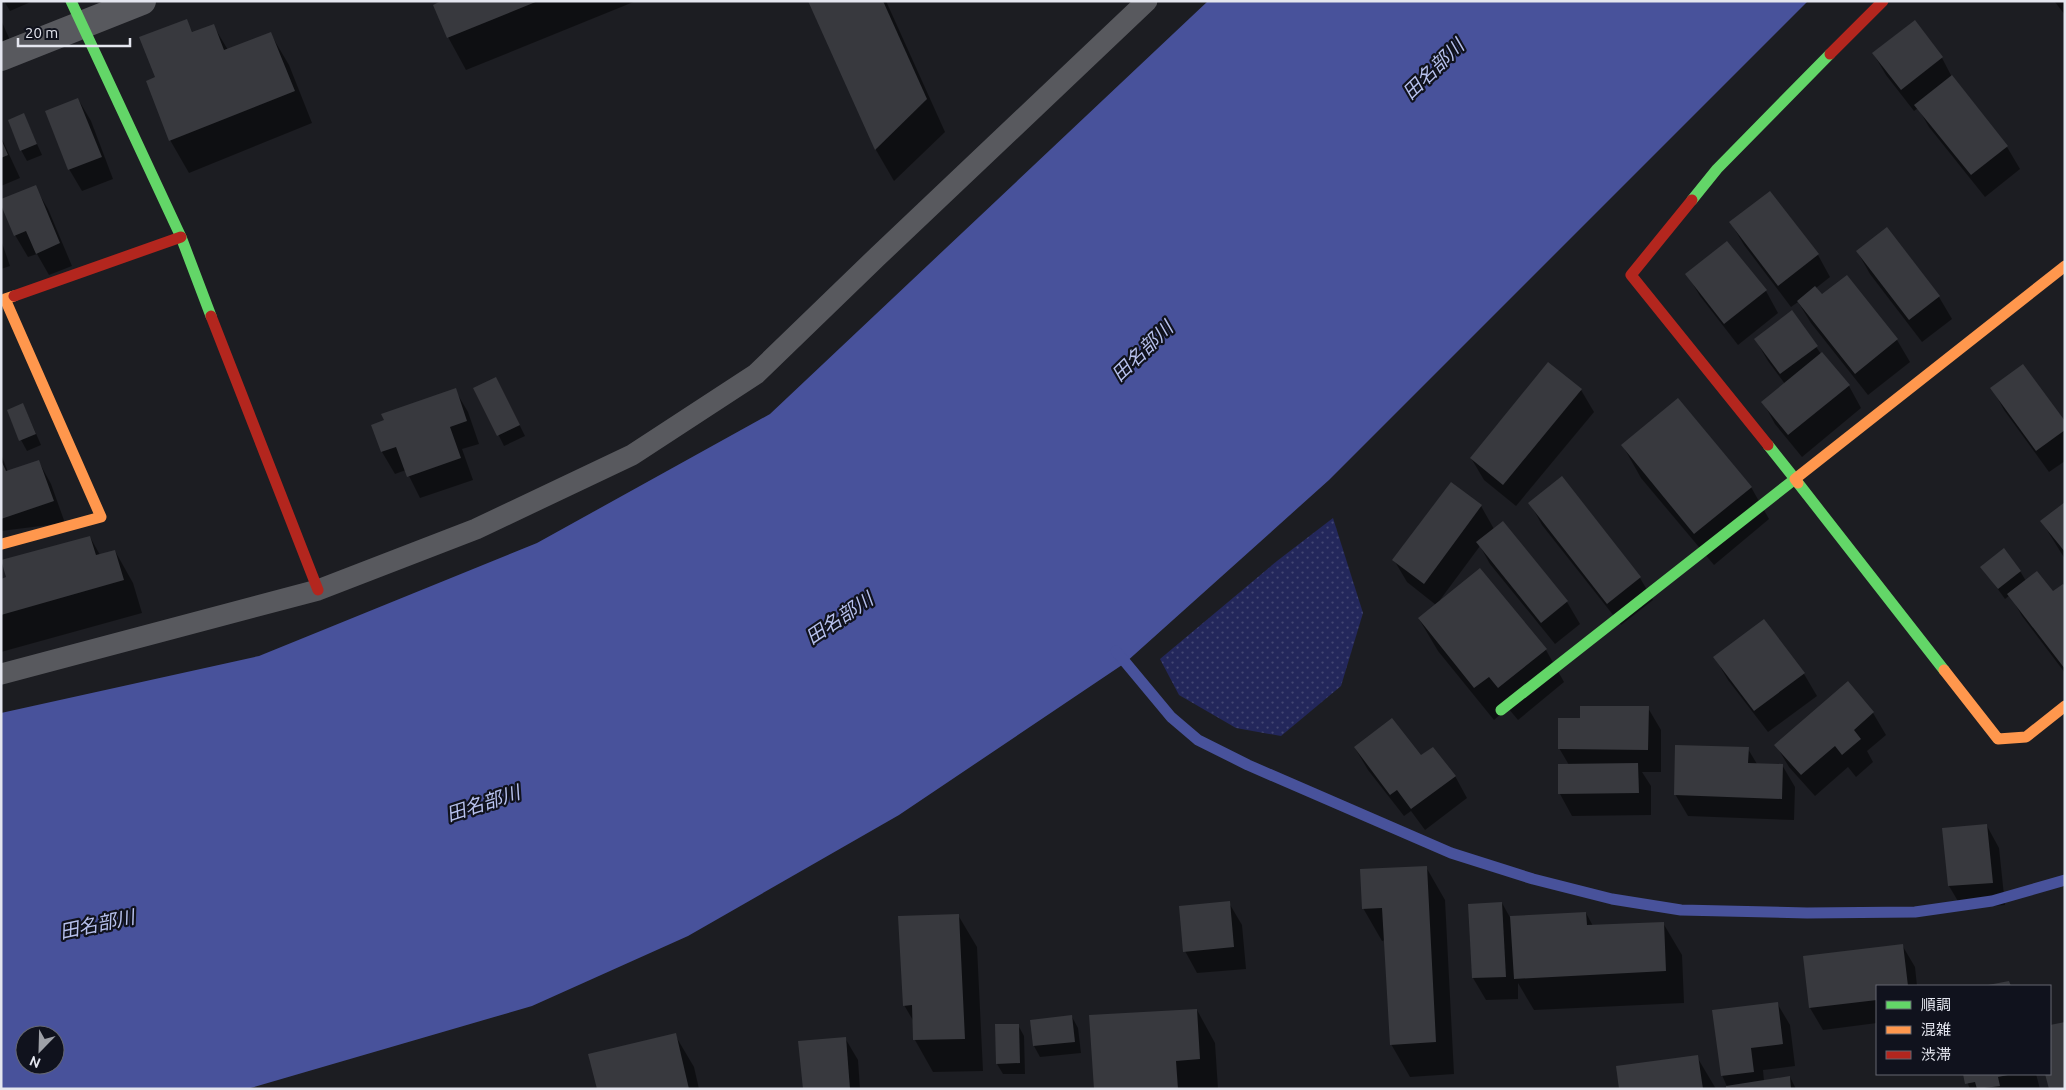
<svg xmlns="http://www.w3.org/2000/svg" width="2066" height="1090" font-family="Ubuntu,'Noto Sans JP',sans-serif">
	<defs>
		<pattern id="park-dots" width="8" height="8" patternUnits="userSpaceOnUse" patternTransform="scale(1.25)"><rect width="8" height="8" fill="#23275b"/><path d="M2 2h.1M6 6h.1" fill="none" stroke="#434673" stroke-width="1.8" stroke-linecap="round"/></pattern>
	</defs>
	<rect width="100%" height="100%" fill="#1c1d22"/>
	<polygon fill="url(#park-dots)" points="1333,518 1363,613 1341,686 1281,736 1236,728 1179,695 1160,659 1277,561"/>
	<path fill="#48529b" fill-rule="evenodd" d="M 1208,1 L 1808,1 L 1329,480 L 1125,663 L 899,815 L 688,936 L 532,1006 L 247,1089 L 1,1089 L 1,713 L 259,656 L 537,543 L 770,414 ZM 25,1035 L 55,1035 L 55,1065 L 25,1065 Z"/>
	<g fill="#0007">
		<polygon points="4,1 33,1 10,11"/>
		<polygon points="442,1 636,1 466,70 448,37"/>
		<polygon points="810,1 886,1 945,132 894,181 876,150"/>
		<polygon points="2055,1 2065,1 2065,15 2055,2"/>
		<polygon points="1,20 13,47 1,52"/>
		<polygon points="186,20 193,33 213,25 228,50 270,33 289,65 312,123 189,173 170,140 157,78"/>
		<polygon points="1914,21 1942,58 1954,81 2007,147 2020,169 1985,197 1929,127 1918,108 1914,111 1886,75 1873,53"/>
		<polygon points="78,99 91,121 113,179 82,191 69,169"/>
		<polygon points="24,115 42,155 27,161 21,150"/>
		<polygon points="1,137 20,178 1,186"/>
		<polygon points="35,187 48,209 72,266 49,275 37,254 28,257 15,235"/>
		<polygon points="1731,223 1818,255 1830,277 1816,288 1822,296 1847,276 1897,340 1910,362 1868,395 1811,323 1798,302 1791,307 1744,245"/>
		<polygon points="1887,229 1939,297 1952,319 1922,342 1870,274 1857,251"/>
		<polygon points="1,240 10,266 1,269"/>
		<polygon points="1687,274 1766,291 1778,313 1738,345 1700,296"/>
		<polygon points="1792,312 1821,354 1849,386 1861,408 1802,457 1775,424 1763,402 1785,384 1768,361 1755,339"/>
		<polygon points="496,378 525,436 504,446 475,388"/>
		<polygon points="1992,388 2065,423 2065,461 2049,472 2004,410"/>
		<polygon points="455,390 468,412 479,444 462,449 473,480 420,498 406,470 395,474 382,452 372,426"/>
		<polygon points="1581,390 1594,412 1516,506 1484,480 1471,458"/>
		<polygon points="23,404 41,445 27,451 21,440"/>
		<polygon points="1623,446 1751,487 1769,519 1714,565 1641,478"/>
		<polygon points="1,454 8,472 39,462 51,484 65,523 1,531"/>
		<polygon points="1562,478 1640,578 1653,600 1621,625 1542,525 1530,503"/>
		<polygon points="2065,504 2065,559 2042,522"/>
		<polygon points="1481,506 1494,529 1567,602 1580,624 1555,644 1490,564 1480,546 1440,600 1546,650 1564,682 1518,720 1508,708 1494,720 1438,651 1419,619 1436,605 1407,582 1394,560"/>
		<polygon points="90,537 100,555 115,551 133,583 142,613 1,652 1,580"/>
		<polygon points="1982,567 2020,571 2026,581 2052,593 2065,588 2065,673 2022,616 2010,595 2005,599"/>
		<polygon points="1764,621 1804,674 1817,696 1768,732 1728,680 1715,658"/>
		<polygon points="1848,683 1873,713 1886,735 1867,751 1873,762 1856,777 1848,767 1815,796 1789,767 1776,745"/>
		<polygon points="1648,708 1661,730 1661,772 1642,772 1651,786 1651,815 1572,816 1560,794 1569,765 1559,748 1581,720"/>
		<polygon points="1355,748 1421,757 1455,776 1467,798 1425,830 1411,811 1404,816 1368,770"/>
		<polygon points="1748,749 1757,764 1782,765 1795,787 1794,820 1688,816 1675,794"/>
		<polygon points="1987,826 1999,848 2005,905 1962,908 1949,886 1944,829"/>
		<polygon points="1426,867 1445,900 1454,1074 1410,1077 1391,1044 1385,940 1382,941 1363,908"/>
		<polygon points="1229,903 1242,925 1246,969 1197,973 1185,951"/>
		<polygon points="1502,903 1512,921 1586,913 1593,926 1663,923 1682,955 1684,1003 1534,1010 1518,983 1518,999 1486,1000 1473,978 1469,905"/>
		<polygon points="958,915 977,947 983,1071 933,1072 915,1040 914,1022 904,1005"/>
		<polygon points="1902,945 1915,967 1917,986 1877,986 1877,1023 1823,1030 1810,1008"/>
		<polygon points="1777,1003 1790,1025 1795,1066 1763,1070 1764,1081 1790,1077 1796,1089 1728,1089 1722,1075"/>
		<polygon points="1197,1010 1215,1043 1218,1089 1095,1089"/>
		<polygon points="1072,1017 1078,1028 1081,1053 1040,1057 1034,1046 1031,1021"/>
		<polygon points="2065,1023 2050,1089 2047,1074 2050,1074 2050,1026"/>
		<polygon points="1018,1025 1024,1036 1025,1074 1003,1074 997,1064"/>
		<polygon points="675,1035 694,1067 699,1089 598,1089"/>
		<polygon points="845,1038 858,1060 860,1089 804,1089"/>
		<polygon points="1697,1057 1716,1089 1621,1089"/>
		<polygon points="1964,1074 2036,1074 2040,1089 1970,1089"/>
	</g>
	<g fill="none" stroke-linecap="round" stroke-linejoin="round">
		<polyline stroke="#48529b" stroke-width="11" points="1116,651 1171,717 1198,740 1248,765 1451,853 1533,879 1612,899 1681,910 1807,913 1915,912 1992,901 2065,880"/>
	</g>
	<g fill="#38393e">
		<polygon points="441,1 538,1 447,38 433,5"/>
		<polygon points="808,1 883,1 927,99 875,150"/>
		<polygon points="187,19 192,32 214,24 224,50 271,32 295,91 169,141 146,81 155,77 139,37"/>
		<polygon points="1915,20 1943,57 1901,90 1872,53"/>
		<polygon points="1952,75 2008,146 1971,175 1914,105"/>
		<polygon points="78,98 102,157 68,170 45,111"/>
		<polygon points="24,113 37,144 20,151 8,120"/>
		<polygon points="1,139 8,155 1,158"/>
		<polygon points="36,185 60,243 36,254 26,231 14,236 1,205 1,199"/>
		<polygon points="1770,191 1819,254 1778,286 1729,222"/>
		<polygon points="1887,227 1940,296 1909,320 1856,251"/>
		<polygon points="1727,241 1767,290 1724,324 1685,274"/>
		<polygon points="1847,275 1898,339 1855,374 1797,301 1815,286 1822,294"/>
		<polygon points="1792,310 1818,346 1780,374 1754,339"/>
		<polygon points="1822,352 1850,385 1788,435 1761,402"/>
		<polygon points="1548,362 1582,389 1503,485 1470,458"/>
		<polygon points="2023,364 2065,421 2065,430 2036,451 1990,388"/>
		<polygon points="496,377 520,425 497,436 473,388"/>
		<polygon points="456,388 467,421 450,427 461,458 407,477 396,447 381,452 371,425 384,420 381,414"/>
		<polygon points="1678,398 1752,487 1694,534 1621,445"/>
		<polygon points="23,403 36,434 19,441 7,410"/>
		<polygon points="1,460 6,471 39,460 54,501 1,519"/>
		<polygon points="1562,476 1641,577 1607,604 1528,503"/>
		<polygon points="1451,482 1482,505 1424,584 1392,560"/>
		<polygon points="2065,502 2065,552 2040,521"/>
		<polygon points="1503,521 1568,601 1541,623 1476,542"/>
		<polygon points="90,536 96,555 115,550 124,580 1,615 1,579 6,577 1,560"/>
		<polygon points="2004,548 2021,571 1998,589 1980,567"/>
		<polygon points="1480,568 1547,649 1498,688 1489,677 1474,688 1418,618"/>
		<polygon points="2037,571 2053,591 2063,584 2065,586 2065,669 2007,594"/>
		<polygon points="1764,619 1805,673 1754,711 1713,657"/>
		<polygon points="1848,681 1874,712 1854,730 1861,739 1842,755 1835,746 1801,775 1774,745"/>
		<polygon points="1580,706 1649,706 1648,750 1558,749 1558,718 1580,718"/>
		<polygon points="1392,718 1421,755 1433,747 1456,776 1411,809 1397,790 1390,795 1354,747"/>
		<polygon points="1675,745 1749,747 1748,763 1783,764 1782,799 1674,795"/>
		<polygon points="1638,763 1639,793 1558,794 1558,764"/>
		<polygon points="1987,824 1993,883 1948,886 1942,828"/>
		<polygon points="1427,866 1436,1042 1390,1045 1382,908 1362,909 1360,869"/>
		<polygon points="1230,901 1234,947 1183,952 1179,906"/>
		<polygon points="1502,902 1506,977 1472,978 1468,904"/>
		<polygon points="1586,912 1587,925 1664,922 1666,971 1514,979 1510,916"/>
		<polygon points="959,914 965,1039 913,1040 912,1005 903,1006 898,916"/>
		<polygon points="1903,944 1908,986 1877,986 1877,1000 1809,1008 1803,956"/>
		<polygon points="2009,981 2011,986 1988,986 1988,985"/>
		<polygon points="1778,1002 1783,1044 1751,1048 1754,1072 1721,1076 1712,1010"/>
		<polygon points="1197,1009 1200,1059 1176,1061 1178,1089 1094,1089 1089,1015"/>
		<polygon points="1072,1015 1075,1042 1033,1046 1030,1020"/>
		<polygon points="2065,1022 2065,1089 2049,1089 2045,1074 2050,1074 2050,1025"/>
		<polygon points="995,1024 1019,1024 1020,1063 996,1064"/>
		<polygon points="676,1033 689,1089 597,1089 588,1054"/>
		<polygon points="846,1037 850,1089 803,1089 798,1041"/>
		<polygon points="1698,1055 1703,1089 1619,1089 1616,1066"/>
		<polygon points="1963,1074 2008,1074 2008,1075 1998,1077 2000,1086 1977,1089 1975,1082 1965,1084"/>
		<polygon points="1790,1076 1791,1089 1726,1089 1726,1086"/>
	</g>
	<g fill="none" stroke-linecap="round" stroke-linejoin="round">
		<polyline stroke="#58595e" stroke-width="21" points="1,674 318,590 476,529 632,455 756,374 878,256 1147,1"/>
		<polyline stroke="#58595e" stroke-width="28" points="1,57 142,1"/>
		<g stroke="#63d668" stroke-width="11">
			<polyline points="71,1 181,237 211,316"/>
			<polyline points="1692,200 1717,169 1830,54"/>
			<polyline points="1798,483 1944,670"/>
			<polyline points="1501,710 1795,479 1768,445"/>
		</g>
		<g stroke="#ff974d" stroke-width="11">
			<polyline points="1798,483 1795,479 2065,266"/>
			<polyline points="2,544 101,517 5,299 14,296"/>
			<polyline points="1944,670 1998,739 2026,737 2065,706"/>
		</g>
		<g stroke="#b3261e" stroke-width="11">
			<polyline points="1830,54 1883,1"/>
			<polyline points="1692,200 1631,275 1768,445"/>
			<polyline points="14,296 181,237"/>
			<polyline points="211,316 318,590"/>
		</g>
	</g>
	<g text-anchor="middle" stroke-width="4.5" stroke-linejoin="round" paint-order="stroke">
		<g font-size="19" font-style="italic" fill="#b7c1ed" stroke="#10121d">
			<text transform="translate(1433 69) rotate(-44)" y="7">田名部川</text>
			<text transform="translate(1142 351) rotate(-44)" y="7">田名部川</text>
			<text transform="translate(839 618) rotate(-34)" y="7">田名部川</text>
			<text transform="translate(483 803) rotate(-18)" y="7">田名部川</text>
			<text transform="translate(97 924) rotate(-12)" y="7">田名部川</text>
		</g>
	</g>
	<rect width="2066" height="1090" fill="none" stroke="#e4e6ef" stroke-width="5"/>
	<rect x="1876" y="985" width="175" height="90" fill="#10121d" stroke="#656771"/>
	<rect x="1886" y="1001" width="25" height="8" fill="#63d668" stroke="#656771"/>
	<text x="1921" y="1010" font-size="15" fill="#e4e6ef">順調</text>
	<rect x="1886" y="1026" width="25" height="8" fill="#ff974d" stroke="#656771"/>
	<text x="1921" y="1035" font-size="15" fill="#e4e6ef">混雑</text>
	<rect x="1886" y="1051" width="25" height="8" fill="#b3261e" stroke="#656771"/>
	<text x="1921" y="1060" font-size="15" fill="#e4e6ef">渋滞</text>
	<g transform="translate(40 1050) rotate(203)"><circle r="24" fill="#10121d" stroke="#656771"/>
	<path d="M0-4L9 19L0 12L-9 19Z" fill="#9ea0a7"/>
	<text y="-8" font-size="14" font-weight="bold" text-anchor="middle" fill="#e4e6ef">N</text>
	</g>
	<path d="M18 38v8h112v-8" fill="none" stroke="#e4e6ef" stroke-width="2.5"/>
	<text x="25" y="38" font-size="15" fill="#e4e6ef" stroke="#10121d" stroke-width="4" paint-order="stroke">20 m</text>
</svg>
